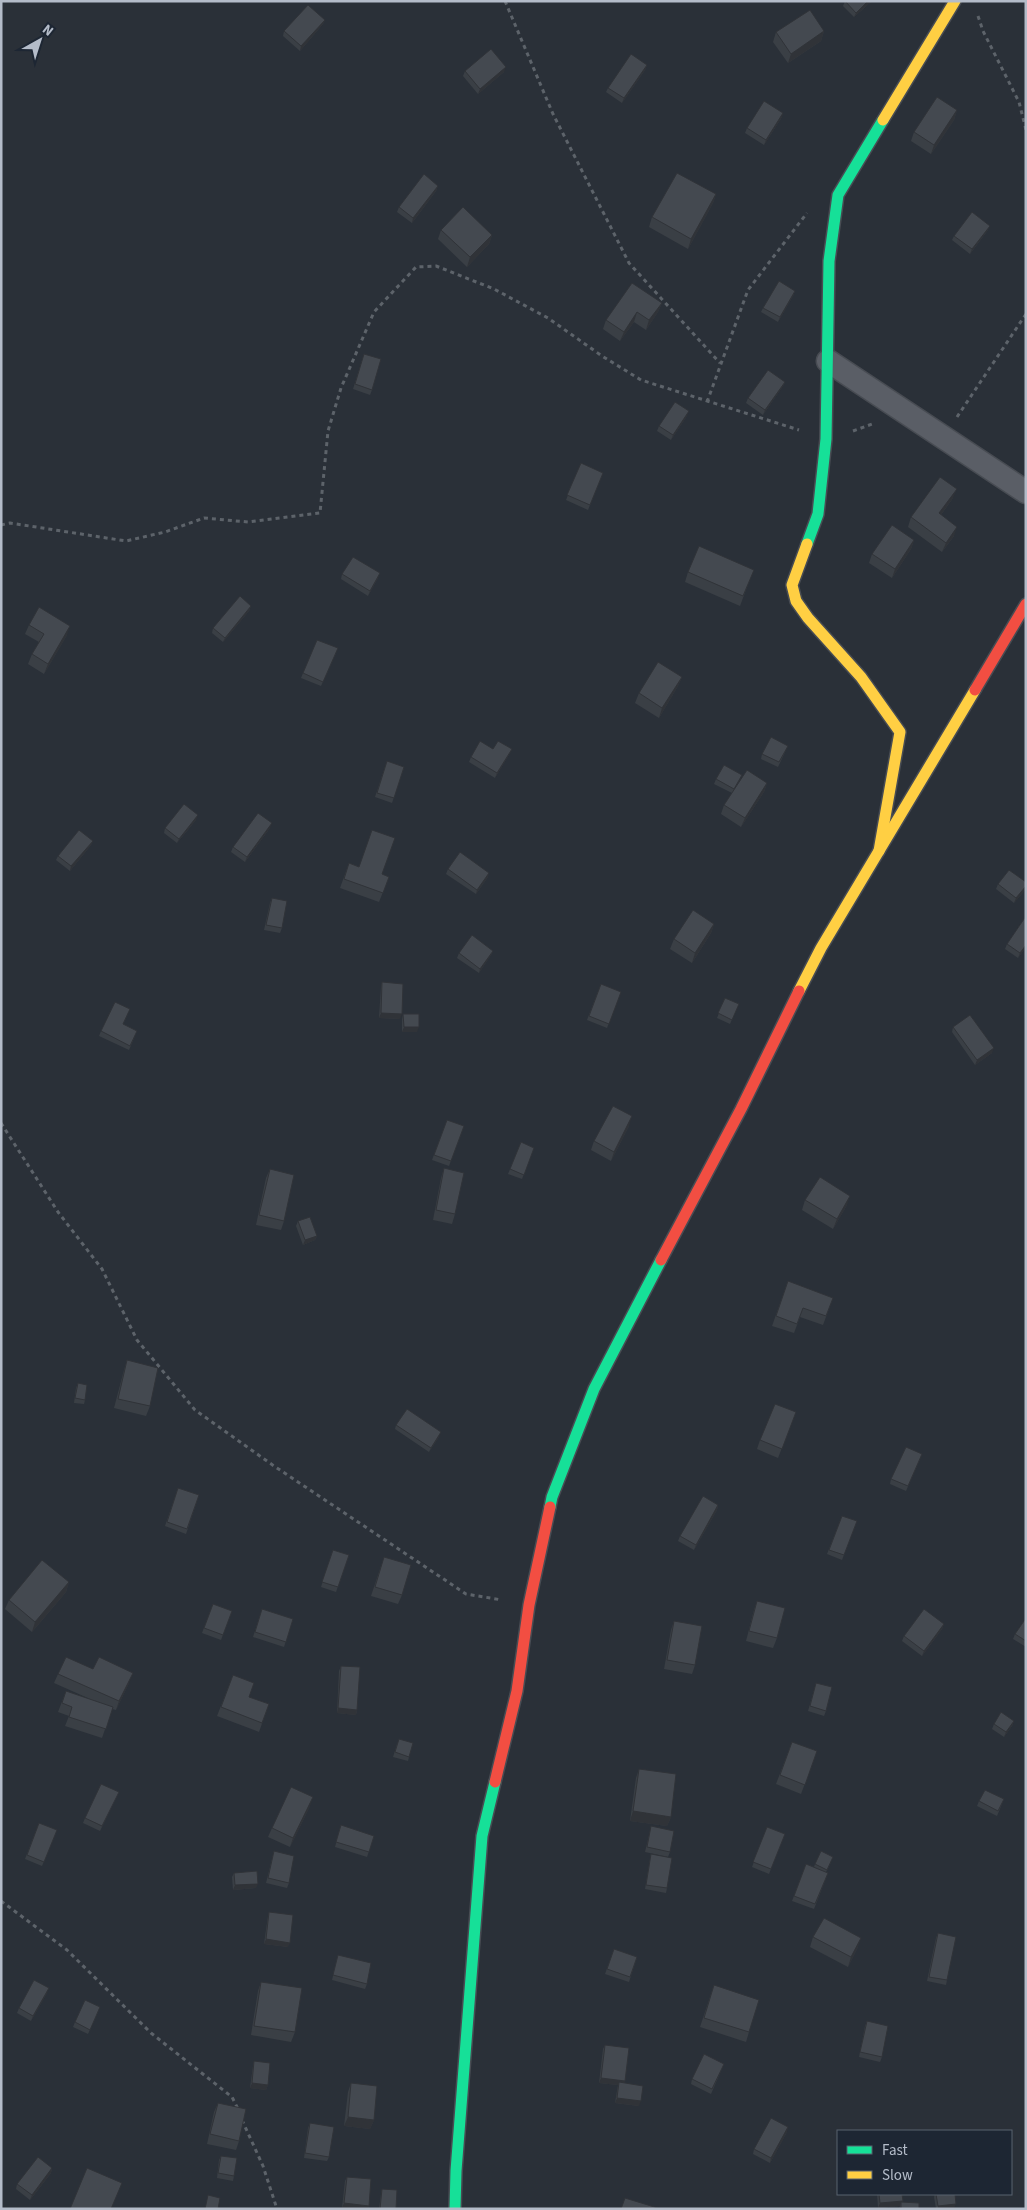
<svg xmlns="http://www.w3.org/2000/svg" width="1027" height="2210" font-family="'Source Sans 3',sans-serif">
	<rect width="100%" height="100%" fill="#2a3038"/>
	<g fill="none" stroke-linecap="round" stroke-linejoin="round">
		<g stroke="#484c53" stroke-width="25">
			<polyline id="street" points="828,361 1026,492"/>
		</g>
		<g stroke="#484c53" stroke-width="14">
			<g id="fast">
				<polyline points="807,544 818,514 826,439 829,261 838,195 883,120"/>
				<polyline points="550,1507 552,1497 594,1389 661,1260"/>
				<polyline points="455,2209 456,2171 482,1836 495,1782"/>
			</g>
		</g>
		<g stroke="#484c53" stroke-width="14">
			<g id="slow">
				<polyline points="883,120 955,1"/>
				<polyline points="807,544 792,585 796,601 808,618 861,677 900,732 879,851"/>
				<polyline points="799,991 821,948 975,690"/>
			</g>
		</g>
		<g stroke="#484c53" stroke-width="14">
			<g id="jam">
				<polyline points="975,690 1026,604"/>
				<polyline points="661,1260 741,1109 799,991"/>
				<polyline points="495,1782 517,1691 529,1605 550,1507"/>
			</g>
		</g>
		<g stroke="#5d636a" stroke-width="3" stroke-dasharray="4 4" stroke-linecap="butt">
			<polyline points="505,1 553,114 629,263 720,363"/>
			<polyline points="978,16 983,31 1019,102 1026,130"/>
			<polyline points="707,402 748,290 807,213"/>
			<polyline points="957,417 1026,314"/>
			<polyline points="853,431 875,423"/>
			<polyline points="1,525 10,523 126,541 165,532 204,518 248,522 320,513 328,431 341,388 374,312 416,267 436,266 494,289 548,318 602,356 641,380 799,430"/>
			<polyline points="1,1123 58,1212 102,1269 137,1340 195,1410 274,1466 466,1594 502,1600"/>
			<polyline points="1,1901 67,1950 151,2033 232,2097 238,2109"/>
			<polyline points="242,2120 263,2166 277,2209"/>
		</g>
		<use href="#street" stroke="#5a5e66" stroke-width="22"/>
		<use href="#fast" stroke="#16e098" stroke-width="11"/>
		<use href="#slow" stroke="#ffcf43" stroke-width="11"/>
		<use href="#jam" stroke="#f24e42" stroke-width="11"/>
	</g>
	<g fill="#3a3f45">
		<polygon points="845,1 872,1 854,17 843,6"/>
		<polygon points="325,20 323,24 300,51 283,36 284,31"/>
		<polygon points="824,31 821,41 788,63 773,42 776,32"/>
		<polygon points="647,65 645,70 622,103 606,92 608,88"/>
		<polygon points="465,71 504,72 478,94 463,76"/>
		<polygon points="957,110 954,120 931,154 911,141 914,132"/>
		<polygon points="782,117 764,145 745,133 747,128"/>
		<polygon points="438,186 436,191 412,223 397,212 399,207"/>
		<polygon points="716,194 713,203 688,249 649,227 652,217"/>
		<polygon points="441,230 492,235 489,244 467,267 438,239"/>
		<polygon points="988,230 970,254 952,240 954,236"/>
		<polygon points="795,291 793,296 778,322 761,312 763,308"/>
		<polygon points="662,303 658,312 646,330 634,322 620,341 603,329 606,320"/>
		<polygon points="364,354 372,390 370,395 353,389"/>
		<polygon points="785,382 783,386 763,415 746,403 748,398"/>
		<polygon points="687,416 671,440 657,431 659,426"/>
		<polygon points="581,463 603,473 588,510 566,500"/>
		<polygon points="953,498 941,515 954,536 942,552 908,527 911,517"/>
		<polygon points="914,540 911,549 892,578 869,563 872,554"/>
		<polygon points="688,572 750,579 740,606 685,582"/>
		<polygon points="342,574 378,578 368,596 341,579"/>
		<polygon points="251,606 249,611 223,642 212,633 213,628"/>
		<polygon points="29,625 67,635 44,674 28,664 32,654 39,642 25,634"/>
		<polygon points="336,653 321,686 301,678 303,673"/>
		<polygon points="682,677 678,686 659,718 635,703 639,693"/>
		<polygon points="493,749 512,749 510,753 495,778 469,762 471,757"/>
		<polygon points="786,750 778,767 761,759 762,754"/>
		<polygon points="387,761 404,767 392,803 375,797"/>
		<polygon points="742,775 736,788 767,783 764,792 741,827 721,814 724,805 732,793 714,784 716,779"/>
		<polygon points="196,820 177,843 164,833 165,828"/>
		<polygon points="270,828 245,862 231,852 233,847"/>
		<polygon points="93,841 91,845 70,871 56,860 58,856"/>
		<polygon points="349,863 389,877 379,902 340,888"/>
		<polygon points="448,869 488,877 476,894 446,874"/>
		<polygon points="1026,882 1026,889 1014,903 996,889 998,884"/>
		<polygon points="272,898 282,928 280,933 264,930 270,903"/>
		<polygon points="1026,916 1026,947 1018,958 1005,949 1007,944"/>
		<polygon points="714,924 711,933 692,963 670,949 674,939"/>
		<polygon points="493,951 491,955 479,973 457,958 459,953"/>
		<polygon points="382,982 400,1019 379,1018 381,987"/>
		<polygon points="601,984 621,992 607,1028 587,1020"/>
		<polygon points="725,998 739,1004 730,1024 717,1018"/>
		<polygon points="128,1014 123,1024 137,1031 129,1050 99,1036 101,1031"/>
		<polygon points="403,1014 417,1032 402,1032 402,1019"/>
		<polygon points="953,1027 992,1053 975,1065 952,1032"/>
		<polygon points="447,1120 464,1126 449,1166 432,1160"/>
		<polygon points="629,1126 611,1161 591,1150 594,1141"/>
		<polygon points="521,1142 534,1148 522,1179 508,1174"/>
		<polygon points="444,1168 455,1214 452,1224 433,1220 441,1178"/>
		<polygon points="270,1169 284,1221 281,1230 256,1225 266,1178"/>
		<polygon points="805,1200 847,1205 833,1229 802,1210"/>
		<polygon points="298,1221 317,1236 315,1240 303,1245 296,1226"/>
		<polygon points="788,1281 833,1298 823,1325 800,1317 794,1333 772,1326"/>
		<polygon points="127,1360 150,1406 146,1416 114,1408 124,1370"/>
		<polygon points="78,1383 85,1400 84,1404 74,1403 76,1388"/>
		<polygon points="796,1412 778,1458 757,1449 760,1440"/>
		<polygon points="396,1425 439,1437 429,1452 395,1429"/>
		<polygon points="920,1459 906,1491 890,1484 891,1479"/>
		<polygon points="178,1488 199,1495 186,1534 165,1526"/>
		<polygon points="718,1505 717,1510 694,1550 678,1541 680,1536"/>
		<polygon points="842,1516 857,1521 842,1560 827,1554"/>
		<polygon points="333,1550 349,1555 336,1592 321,1587"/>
		<polygon points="381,1566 402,1595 398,1604 371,1596"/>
		<polygon points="69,1582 66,1592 32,1632 5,1609 9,1600"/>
		<polygon points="757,1601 777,1638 773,1648 746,1641 754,1610"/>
		<polygon points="213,1604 232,1611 221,1640 202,1633"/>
		<polygon points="262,1609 293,1619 284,1647 253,1637"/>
		<polygon points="1026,1618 1026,1647 1013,1639 1015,1634"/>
		<polygon points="674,1621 695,1665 692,1674 664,1669 671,1630"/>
		<polygon points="944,1624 942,1629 922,1656 902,1641 904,1636"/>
		<polygon points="341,1666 357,1710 356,1715 337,1713 339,1671"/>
		<polygon points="93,1669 129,1683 116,1710 112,1709 102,1738 65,1726 69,1716 58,1712 66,1691 90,1699 54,1683 58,1674"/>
		<polygon points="233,1675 249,1697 269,1704 259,1732 217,1716"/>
		<polygon points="815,1687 826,1711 824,1716 808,1711"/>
		<polygon points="1014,1721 1012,1726 1004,1737 992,1729 994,1724"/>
		<polygon points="792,1742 817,1751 801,1794 776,1784"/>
		<polygon points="397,1744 409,1757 408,1761 393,1757"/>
		<polygon points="639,1769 671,1817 667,1826 630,1821 636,1778"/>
		<polygon points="119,1792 100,1831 83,1823 85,1818"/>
		<polygon points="1004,1799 997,1816 977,1806 979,1801"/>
		<polygon points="310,1806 290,1847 268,1837 272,1828"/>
		<polygon points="39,1823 57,1830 42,1866 25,1859"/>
		<polygon points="341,1825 374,1836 367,1857 335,1847"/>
		<polygon points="651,1826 670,1852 668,1857 645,1852 650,1831"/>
		<polygon points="767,1827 785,1834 769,1874 752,1867"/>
		<polygon points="274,1851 289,1883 287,1888 266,1883"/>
		<polygon points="651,1854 667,1888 666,1893 645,1889 650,1859"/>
		<polygon points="831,1862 826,1872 828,1873 814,1909 792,1901 806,1864 814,1867 815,1864"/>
		<polygon points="234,1873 256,1888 233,1890 232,1877"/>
		<polygon points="269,1912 288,1947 264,1944 268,1916"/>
		<polygon points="938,1933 947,1980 946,1985 927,1981 936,1938"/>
		<polygon points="813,1937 858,1947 848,1967 810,1947"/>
		<polygon points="614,1949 637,1957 629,1982 605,1974"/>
		<polygon points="338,1955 367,1984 365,1989 332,1980"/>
		<polygon points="261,1982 295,2032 291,2042 251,2035 258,1991"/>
		<polygon points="714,1985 749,2032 746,2042 700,2027"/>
		<polygon points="47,1993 31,2021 17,2013 19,2008"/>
		<polygon points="98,2012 88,2034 73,2027 75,2022"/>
		<polygon points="867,2021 882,2057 880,2062 859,2057 865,2026"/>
		<polygon points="605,2045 625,2081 624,2083 639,2106 615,2103 618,2085 599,2083 603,2049"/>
		<polygon points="254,2061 268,2085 266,2090 250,2088 253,2066"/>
		<polygon points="724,2064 711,2094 691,2084 692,2079"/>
		<polygon points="351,2083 374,2120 370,2129 344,2126 348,2092"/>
		<polygon points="218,2103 239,2141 236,2150 207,2144 214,2112"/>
		<polygon points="310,2123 329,2157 327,2161 304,2158 308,2128"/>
		<polygon points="787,2132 770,2163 753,2154 754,2149"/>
		<polygon points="221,2156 234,2176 233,2181 217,2178 219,2160"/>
		<polygon points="52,2168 51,2173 30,2200 16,2189 17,2184"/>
		<polygon points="347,2177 369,2206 368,2209 342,2208 345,2181"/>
		<polygon points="382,2189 396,2209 379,2209 381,2194"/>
		<polygon points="877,2194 902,2194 903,2202 919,2209 899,2209 900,2206 878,2208"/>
		<polygon points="935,2194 955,2194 954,2209 936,2209 934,2197"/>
	</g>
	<g fill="#303338">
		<polygon points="868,1 872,1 854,17 856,13"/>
		<polygon points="325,20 323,24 300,51 301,46"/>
		<polygon points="824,31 821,41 788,63 791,54"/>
		<polygon points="647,65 645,70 622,103 624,98"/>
		<polygon points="506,67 504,72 478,94 480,89"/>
		<polygon points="957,110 954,120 931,154 934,145"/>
		<polygon points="783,113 782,117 764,145 766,140"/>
		<polygon points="438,186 436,191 412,223 413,218"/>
		<polygon points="716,194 713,203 688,249 691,239"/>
		<polygon points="990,226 988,230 970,254 972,249"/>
		<polygon points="492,235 489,244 467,267 470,257"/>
		<polygon points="795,291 793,296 778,322 780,317"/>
		<polygon points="662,303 658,312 646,330 649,320"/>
		<polygon points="637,312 634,322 620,341 624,332"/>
		<polygon points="785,382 783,386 763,415 765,410"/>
		<polygon points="689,411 687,416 671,440 673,435"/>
		<polygon points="957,489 953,498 935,523 939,513"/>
		<polygon points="957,527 954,536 942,552 946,543"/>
		<polygon points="914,540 911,549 892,578 895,569"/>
		<polygon points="380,573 378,578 368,596 370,591"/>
		<polygon points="251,606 249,611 223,642 225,638"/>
		<polygon points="70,626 67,635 44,674 48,664"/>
		<polygon points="682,677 678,686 659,718 662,708"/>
		<polygon points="512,749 510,753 495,778 497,773"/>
		<polygon points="767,783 764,792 741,827 745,818"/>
		<polygon points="198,815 196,820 177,843 179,839"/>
		<polygon points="272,823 270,828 245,862 247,857"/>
		<polygon points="93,841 91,845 70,871 71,866"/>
		<polygon points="489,873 488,877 476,894 477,890"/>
		<polygon points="1026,886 1026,889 1014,903 1016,898"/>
		<polygon points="714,924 711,933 692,963 695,953"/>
		<polygon points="1026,945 1026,947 1018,958 1020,953"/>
		<polygon points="493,951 491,955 479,973 480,969"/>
		<polygon points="381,1013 402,1014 400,1019 379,1018"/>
		<polygon points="404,1027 419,1027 417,1032 402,1032"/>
		<polygon points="994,1048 992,1053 975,1065 977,1060"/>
		<polygon points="632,1116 629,1126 611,1161 614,1152"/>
		<polygon points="850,1196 847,1205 833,1229 837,1219"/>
		<polygon points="317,1236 315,1240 303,1245 305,1240"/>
		<polygon points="441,1432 439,1437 429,1452 431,1448"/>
		<polygon points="718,1505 717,1510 694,1550 696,1545"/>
		<polygon points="69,1582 66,1592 32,1632 35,1622"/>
		<polygon points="944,1624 942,1629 922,1656 924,1651"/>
		<polygon points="133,1673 129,1683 116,1710 119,1701"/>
		<polygon points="338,1708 357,1710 356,1715 337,1713"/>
		<polygon points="1014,1721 1012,1726 1004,1737 1006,1732"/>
		<polygon points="313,1797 310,1806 290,1847 293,1838"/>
		<polygon points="633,1811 671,1817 667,1826 630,1821"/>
		<polygon points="258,1884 256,1888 233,1890 235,1885"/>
		<polygon points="861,1938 858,1947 848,1967 851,1957"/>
		<polygon points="266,1939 290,1943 288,1947 264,1944"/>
		<polygon points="49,1988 47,1993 31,2021 33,2016"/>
		<polygon points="601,2078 625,2081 623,2086 619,2082 618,2085 599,2083"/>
		<polygon points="252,2083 268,2085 266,2090 250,2088"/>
		<polygon points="617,2098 641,2101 639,2106 615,2103"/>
		<polygon points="348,2117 374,2120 370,2129 344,2126"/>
		<polygon points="788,2127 787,2132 770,2163 771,2158"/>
		<polygon points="52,2168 51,2173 30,2200 32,2195"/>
		<polygon points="903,2201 901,2206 901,2202 900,2206 878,2208 880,2203"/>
		<polygon points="344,2203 369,2206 368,2209 342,2208"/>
		<polygon points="956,2204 954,2209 938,2209 938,2206"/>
	</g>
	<g fill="#444950" stroke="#303338">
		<polygon points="845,1 868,1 856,13"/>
		<polygon points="308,5 325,20 301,46 284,31"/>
		<polygon points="810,10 824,31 791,54 776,32"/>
		<polygon points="491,49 506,67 480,89 465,71"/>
		<polygon points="631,54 647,65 624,98 608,88"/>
		<polygon points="937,97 957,110 934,145 914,132"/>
		<polygon points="764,101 783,113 766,140 747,128"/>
		<polygon points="677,173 716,194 691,239 652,217"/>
		<polygon points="424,174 438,186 413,218 399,207"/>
		<polygon points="463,207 492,235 470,257 441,230"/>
		<polygon points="972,212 990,226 972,249 954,236"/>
		<polygon points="779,281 795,291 780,317 763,308"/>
		<polygon points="632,283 662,303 649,320 637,312 624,332 606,320"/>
		<polygon points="364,354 381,359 372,390 355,384"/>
		<polygon points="768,370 785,382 765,410 748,398"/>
		<polygon points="675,402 689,411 673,435 659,426"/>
		<polygon points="581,463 603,473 590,505 567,495"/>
		<polygon points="940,477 957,489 939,513 957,527 946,543 911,517"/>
		<polygon points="892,525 914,540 895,569 872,554"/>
		<polygon points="699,546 754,570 743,596 688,572"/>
		<polygon points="353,557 380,573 370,591 342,574"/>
		<polygon points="240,596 251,606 225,638 213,628"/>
		<polygon points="39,607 70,626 48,664 32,654 44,634 29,625"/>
		<polygon points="317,640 338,648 323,682 303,673"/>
		<polygon points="658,662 682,677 662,708 639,693"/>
		<polygon points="771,737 788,746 779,762 762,754"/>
		<polygon points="480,741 493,749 498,741 512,749 497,773 471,757"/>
		<polygon points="387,761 404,767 394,798 377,793"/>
		<polygon points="724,765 742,775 734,789 716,779"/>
		<polygon points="747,770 767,783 745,818 724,805"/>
		<polygon points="184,804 198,815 179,839 165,828"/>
		<polygon points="258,813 272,823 247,857 233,847"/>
		<polygon points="79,830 93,841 71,866 58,856"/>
		<polygon points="372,830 395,838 382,874 389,877 383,893 344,879 349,863 359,867"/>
		<polygon points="460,852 489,873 477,890 448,869"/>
		<polygon points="1009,870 1026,882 1026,886 1016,898 998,884"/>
		<polygon points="272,898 287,901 282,928 266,925"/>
		<polygon points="693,910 714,924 695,953 674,939"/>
		<polygon points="1026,916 1026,945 1020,953 1007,944"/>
		<polygon points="472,935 493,951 480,969 459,953"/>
		<polygon points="382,982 403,984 402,1014 381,1013"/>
		<polygon points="601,984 621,992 609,1024 589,1016"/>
		<polygon points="725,998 739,1004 732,1020 718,1013"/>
		<polygon points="115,1002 130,1009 123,1024 137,1031 130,1046 101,1031"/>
		<polygon points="403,1014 419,1014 419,1027 404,1027"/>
		<polygon points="970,1015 994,1048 977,1060 953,1027"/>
		<polygon points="613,1106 632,1116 614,1152 594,1141"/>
		<polygon points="447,1120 464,1126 451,1161 434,1155"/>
		<polygon points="521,1142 534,1148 524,1175 510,1169"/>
		<polygon points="444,1168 464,1173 455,1214 436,1210"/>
		<polygon points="270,1169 294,1175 284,1221 259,1215"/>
		<polygon points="820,1177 850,1196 837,1219 805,1200"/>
		<polygon points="310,1217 317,1236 305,1240 298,1221"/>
		<polygon points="788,1281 833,1298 826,1316 803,1308 797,1324 776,1316"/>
		<polygon points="127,1360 158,1368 150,1406 118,1399"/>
		<polygon points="78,1383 87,1385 85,1400 75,1398"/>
		<polygon points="775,1404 796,1412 782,1449 760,1440"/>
		<polygon points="407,1409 441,1432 431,1448 396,1425"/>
		<polygon points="906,1447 922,1454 908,1486 891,1479"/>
		<polygon points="178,1488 199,1495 187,1529 167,1522"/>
		<polygon points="703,1496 718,1505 696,1545 680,1536"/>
		<polygon points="842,1516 857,1521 844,1555 829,1550"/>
		<polygon points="333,1550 349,1555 338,1587 322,1582"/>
		<polygon points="384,1557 411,1565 402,1595 375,1587"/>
		<polygon points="42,1560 69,1582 35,1622 9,1600"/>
		<polygon points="757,1601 785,1608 777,1638 749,1631"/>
		<polygon points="213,1604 232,1611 223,1635 204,1628"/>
		<polygon points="262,1609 293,1619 286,1642 255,1632"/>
		<polygon points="924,1609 944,1624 924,1651 904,1636"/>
		<polygon points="1026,1618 1026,1641 1015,1634"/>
		<polygon points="674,1621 702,1626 695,1665 667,1660"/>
		<polygon points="66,1657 93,1669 99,1657 133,1673 119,1701 58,1674"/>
		<polygon points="341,1666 360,1667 357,1710 338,1708"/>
		<polygon points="233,1675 254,1683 249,1697 269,1704 262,1723 221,1707"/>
		<polygon points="816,1683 832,1687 826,1711 810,1706"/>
		<polygon points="66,1691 113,1707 106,1729 69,1717 72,1707 62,1703"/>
		<polygon points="1001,1712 1014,1721 1006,1732 994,1724"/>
		<polygon points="399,1739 413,1743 409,1757 395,1752"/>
		<polygon points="792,1742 817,1751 805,1785 780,1775"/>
		<polygon points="639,1769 676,1774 671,1817 633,1811"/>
		<polygon points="101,1784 119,1792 102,1826 85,1818"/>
		<polygon points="291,1787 313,1797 293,1838 272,1828"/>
		<polygon points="985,1790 1004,1799 998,1811 979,1801"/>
		<polygon points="39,1823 57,1830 44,1862 27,1855"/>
		<polygon points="341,1825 374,1836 369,1852 336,1842"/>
		<polygon points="651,1826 674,1831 670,1852 647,1847"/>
		<polygon points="767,1827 785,1834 771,1869 753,1862"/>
		<polygon points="274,1851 294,1856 289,1883 268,1878"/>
		<polygon points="821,1851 833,1857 827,1870 815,1864"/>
		<polygon points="651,1854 672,1858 667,1888 646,1885"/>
		<polygon points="806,1864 828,1873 815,1904 794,1896"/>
		<polygon points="257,1871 258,1884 235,1885 234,1873"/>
		<polygon points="269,1912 293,1915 290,1943 266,1939"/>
		<polygon points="824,1918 861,1938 851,1957 813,1937"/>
		<polygon points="938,1933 956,1937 947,1980 929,1977"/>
		<polygon points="614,1949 637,1957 630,1977 607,1969"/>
		<polygon points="338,1955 371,1963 367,1984 333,1975"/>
		<polygon points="34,1980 49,1988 33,2016 19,2008"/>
		<polygon points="261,1982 302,1988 295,2032 254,2026"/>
		<polygon points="714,1985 759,2000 749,2032 704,2018"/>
		<polygon points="85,2000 100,2007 90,2030 75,2022"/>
		<polygon points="867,2021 888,2026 882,2057 860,2052"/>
		<polygon points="605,2045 629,2048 625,2081 601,2078"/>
		<polygon points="704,2054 724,2064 712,2089 692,2079"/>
		<polygon points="254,2061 270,2063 268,2085 252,2083"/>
		<polygon points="619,2082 643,2086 641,2101 617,2098"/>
		<polygon points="351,2083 377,2086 374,2120 348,2117"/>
		<polygon points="218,2103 246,2109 239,2141 210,2134"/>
		<polygon points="771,2118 788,2127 771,2158 754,2149"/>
		<polygon points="310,2123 334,2127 329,2157 305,2153"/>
		<polygon points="221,2156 237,2158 234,2176 218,2173"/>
		<polygon points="38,2157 52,2168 32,2195 17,2184"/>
		<polygon points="87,2168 122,2183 111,2209 70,2209"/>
		<polygon points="347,2177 371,2179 369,2206 344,2203"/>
		<polygon points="382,2189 397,2190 396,2209 380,2209"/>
		<polygon points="879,2194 902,2194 903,2201 880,2203"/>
		<polygon points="936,2194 955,2194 956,2204 938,2206"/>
		<polygon points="208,2195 220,2198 218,2209 205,2209"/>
		<polygon points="625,2198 661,2209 621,2209"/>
		<polygon points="901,2202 919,2203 919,2209 901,2209"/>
	</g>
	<rect width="1027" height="2210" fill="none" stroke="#b4bcc9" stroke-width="5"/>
	<rect x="837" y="2130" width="175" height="65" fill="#1d2633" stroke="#59626f"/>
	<rect x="847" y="2146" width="25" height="8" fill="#16e098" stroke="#59626f"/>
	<text x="882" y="2155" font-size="15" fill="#b4bcc9">Fast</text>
	<rect x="847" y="2171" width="25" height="8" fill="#ffcf43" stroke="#59626f"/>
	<text x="882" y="2180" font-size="15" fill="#b4bcc9">Slow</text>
	<g transform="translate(40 40) rotate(39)" stroke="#1d2633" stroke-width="4" paint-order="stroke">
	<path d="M0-4L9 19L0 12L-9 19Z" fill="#b4bcc9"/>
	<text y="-8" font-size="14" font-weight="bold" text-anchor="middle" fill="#b4bcc9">N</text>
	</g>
</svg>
